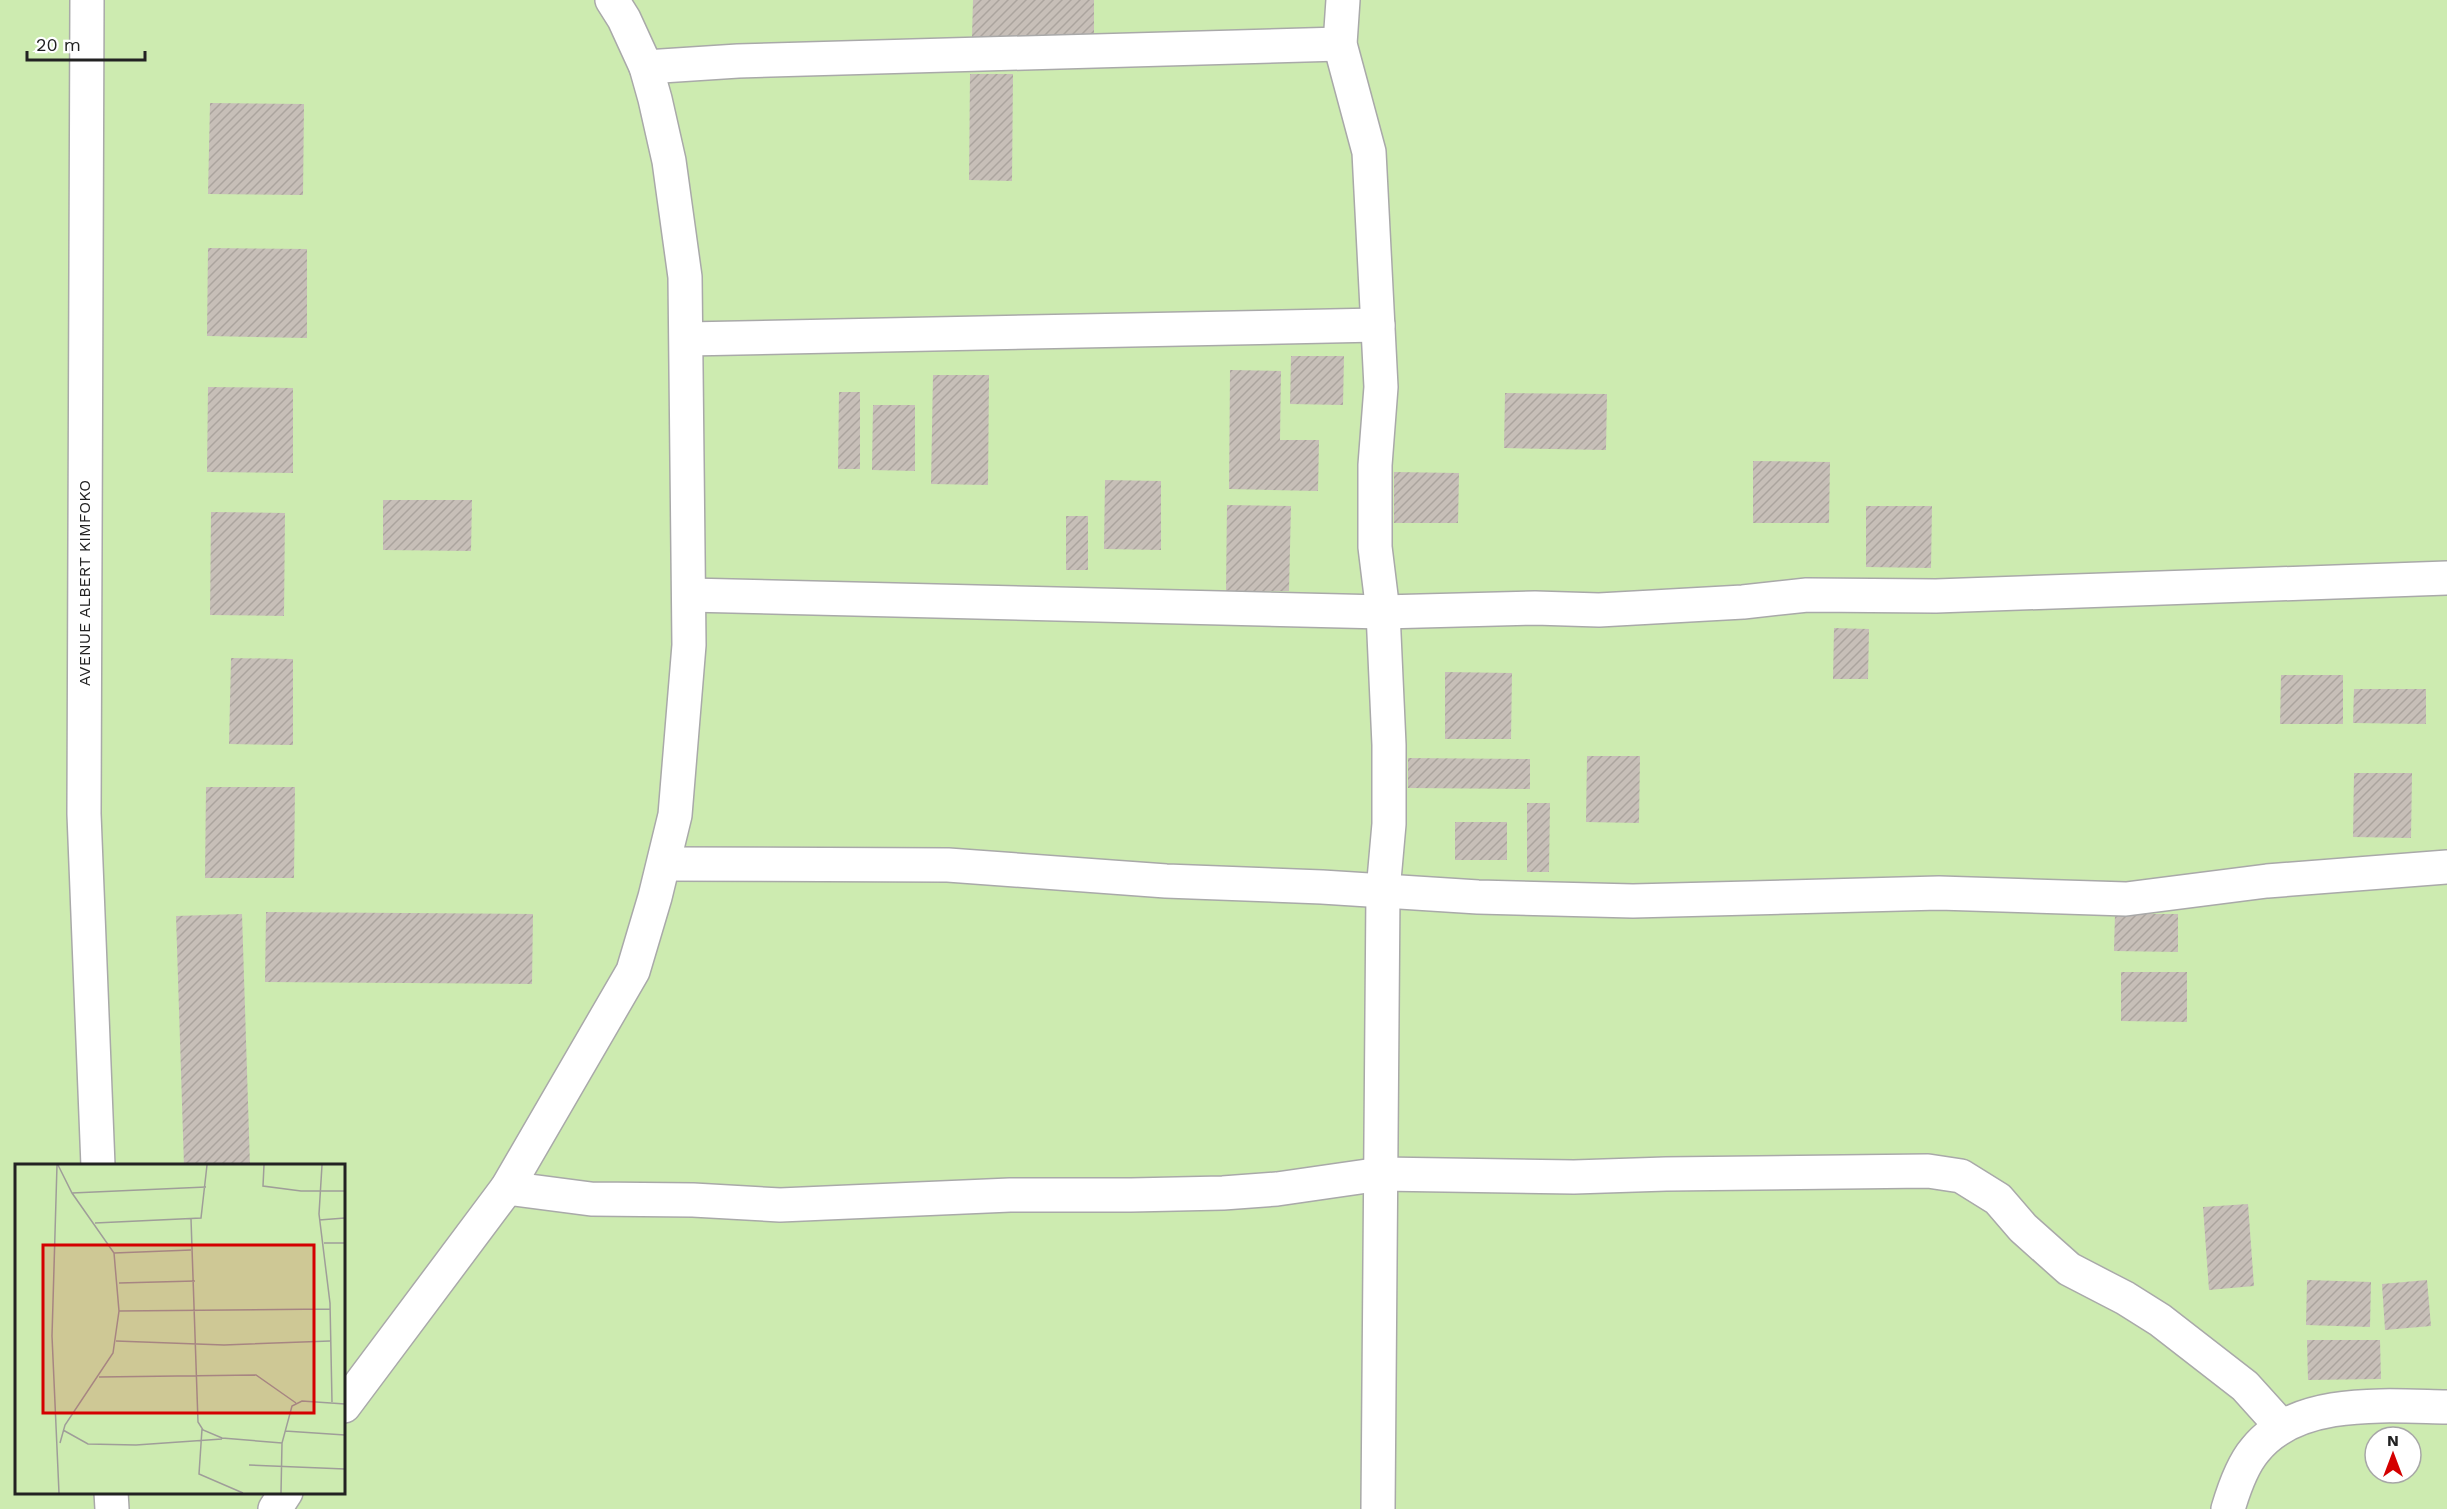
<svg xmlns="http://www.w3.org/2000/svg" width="2447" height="1509" font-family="'Work Sans',sans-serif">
	<defs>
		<pattern id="building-hatch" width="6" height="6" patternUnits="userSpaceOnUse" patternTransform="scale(1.5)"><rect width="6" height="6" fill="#c7bfb8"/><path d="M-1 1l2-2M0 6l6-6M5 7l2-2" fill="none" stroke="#aba49e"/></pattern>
	</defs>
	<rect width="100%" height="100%" fill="#f2efe9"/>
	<path fill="#cdebb0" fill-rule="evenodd" d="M 0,0 L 2447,0 L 2447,1509 L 0,1509 ZM 16,1166 L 344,1166 L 344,1492 L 16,1492 ZM 2375,1437 L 2411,1437 L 2411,1473 L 2375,1473 Z"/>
	<g fill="url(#building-hatch)">
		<polygon points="973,0 1094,0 1094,38 972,37"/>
		<polygon points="970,74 1013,74 1012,181 969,180"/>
		<polygon points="210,103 304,104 303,195 208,194"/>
		<polygon points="208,248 307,249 307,338 207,336"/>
		<polygon points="1291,356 1344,356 1343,405 1290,404"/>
		<polygon points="1230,370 1281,371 1280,440 1319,440 1318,491 1229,489"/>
		<polygon points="933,375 989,375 988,485 931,484"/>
		<polygon points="208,387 293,388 293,473 207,472"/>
		<polygon points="839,392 860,392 860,469 838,469"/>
		<polygon points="1505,393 1607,394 1606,450 1504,448"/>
		<polygon points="873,405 915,405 915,471 872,470"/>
		<polygon points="1753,461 1830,462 1829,523 1753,523"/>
		<polygon points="1394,472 1459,473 1458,523 1394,523"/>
		<polygon points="1105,480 1161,481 1161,550 1104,549"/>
		<polygon points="383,500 472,500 471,551 383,550"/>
		<polygon points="1227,505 1291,506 1289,591 1226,591"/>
		<polygon points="1866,506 1932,506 1931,568 1866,567"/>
		<polygon points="211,512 285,513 284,616 210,615"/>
		<rect x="1066" y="516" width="22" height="54"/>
		<polygon points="1834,628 1869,629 1868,679 1833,679"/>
		<polygon points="231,658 293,659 293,745 229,744"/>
		<polygon points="1445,672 1512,673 1511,739 1445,739"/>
		<polygon points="2281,675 2343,675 2343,724 2280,724"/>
		<polygon points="2354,689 2426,689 2426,724 2353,723"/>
		<polygon points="1587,756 1640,756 1639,823 1586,822"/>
		<polygon points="1408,758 1530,759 1530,789 1408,788"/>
		<polygon points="2354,773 2412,773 2411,838 2353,837"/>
		<polygon points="206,787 295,787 294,878 205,878"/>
		<polygon points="1527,803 1550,803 1549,872 1527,872"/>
		<rect x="1455" y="822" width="52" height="38"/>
		<polygon points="266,912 533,914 532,984 265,982"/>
		<polygon points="242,914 250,1166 184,1166 176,916"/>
		<polygon points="2115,914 2178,914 2178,952 2114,951"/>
		<polygon points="2121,972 2187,972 2187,1022 2121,1021"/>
		<polygon points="2248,1204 2254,1286 2209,1290 2203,1207"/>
		<polygon points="2307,1280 2371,1282 2370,1327 2306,1325"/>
		<polygon points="2427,1280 2431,1326 2385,1330 2382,1284"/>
		<polygon points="2307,1340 2380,1340 2381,1379 2308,1380"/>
	</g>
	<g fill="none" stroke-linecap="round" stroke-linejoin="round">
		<g stroke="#a9a9a9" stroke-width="36">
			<g id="street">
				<polyline points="87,0 84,814 98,1166"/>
				<polyline points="1343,0 1340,44 1369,152 1381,387 1375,465 1375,547 1383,612 1389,745 1389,824 1383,891 1378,1509"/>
				<polyline points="646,67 738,61 1340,44"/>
				<polyline points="687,339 1378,325"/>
				<polyline points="689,595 1383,612 1535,608 1599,610 1743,602 1807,595 1936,596 2447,578"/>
				<polyline points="664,864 948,865 1166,881 1322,887 1478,897 1633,901 1939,893 2126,899 2267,881 2447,867"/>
				<polyline points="507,1188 591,1199 693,1200 780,1205 1010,1195 1131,1195 1223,1193 1277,1189 1381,1174 1574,1177 1666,1174 1928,1171 1961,1176 1998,1199 2023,1228 2069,1269 2125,1298 2160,1320 2245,1386 2281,1426"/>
				<polyline points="344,1406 507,1188 633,971 655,897 675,815 689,645 685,277 669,161 655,99 646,67 624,19 612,0"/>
				<polyline points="111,1492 112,1509"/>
				<polyline points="275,1509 286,1492"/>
				<path d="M 2228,1509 C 2233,1492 2243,1464 2255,1450 C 2297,1397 2387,1406 2447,1407"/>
			</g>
		</g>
		<use href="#street" stroke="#fff" stroke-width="33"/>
	</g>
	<g text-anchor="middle" stroke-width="4.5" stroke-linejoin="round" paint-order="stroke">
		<g font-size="16" fill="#222" stroke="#fff">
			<text transform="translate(84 583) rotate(-90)" y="6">AVENUE ALBERT KIMFOKO</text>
		</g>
	</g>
	<g transform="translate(15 1164)">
		<rect width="330" height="330" fill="#f2efe9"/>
		<path d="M 0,1 L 330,1 L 330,329 L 0,329 Z" fill="#cdebb0"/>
		<path fill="none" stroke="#9f9d99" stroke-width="1.5" d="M 42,1 L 37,172 L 44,329M 43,1 L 57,29 L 99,89 L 104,147 L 98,189 L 50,261 L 45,279M 249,1 L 248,22 L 286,27 L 330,27M 307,1 L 304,50 L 315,139 L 317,238M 57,29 L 191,23M 176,55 L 183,258 L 188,266 L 207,274 L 267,279M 304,56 L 330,54M 80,59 L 186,54 L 192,1M 309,79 L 330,79M 99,89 L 176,86M 104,119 L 180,117M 104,147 L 315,145M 101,177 L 209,181 L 315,177M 84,213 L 241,211 L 281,239M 187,265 L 184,310 L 228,329M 48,266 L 73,280 L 121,281 L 207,275M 270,267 L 330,271M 234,301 L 330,305M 266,329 L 267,279 L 277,242 L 287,237 L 330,240"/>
		<path fill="#d40000" fill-opacity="0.15" stroke="#d40000" stroke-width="3" d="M 28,81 L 299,81 L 299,249 L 28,249 Z"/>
		<rect width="330" height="330" fill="none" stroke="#222" stroke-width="3"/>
	</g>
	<g transform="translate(2393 1455)"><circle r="28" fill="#ffffff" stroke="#a7a7a7" stroke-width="1.5"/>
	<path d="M0-4.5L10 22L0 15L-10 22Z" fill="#d40000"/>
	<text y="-9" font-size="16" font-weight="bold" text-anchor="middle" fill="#222222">N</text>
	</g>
	<path d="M27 51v9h118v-9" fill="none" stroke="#222222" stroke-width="3"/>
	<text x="36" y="51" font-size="18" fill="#222222" stroke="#ffffff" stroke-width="4.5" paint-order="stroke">20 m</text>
</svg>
